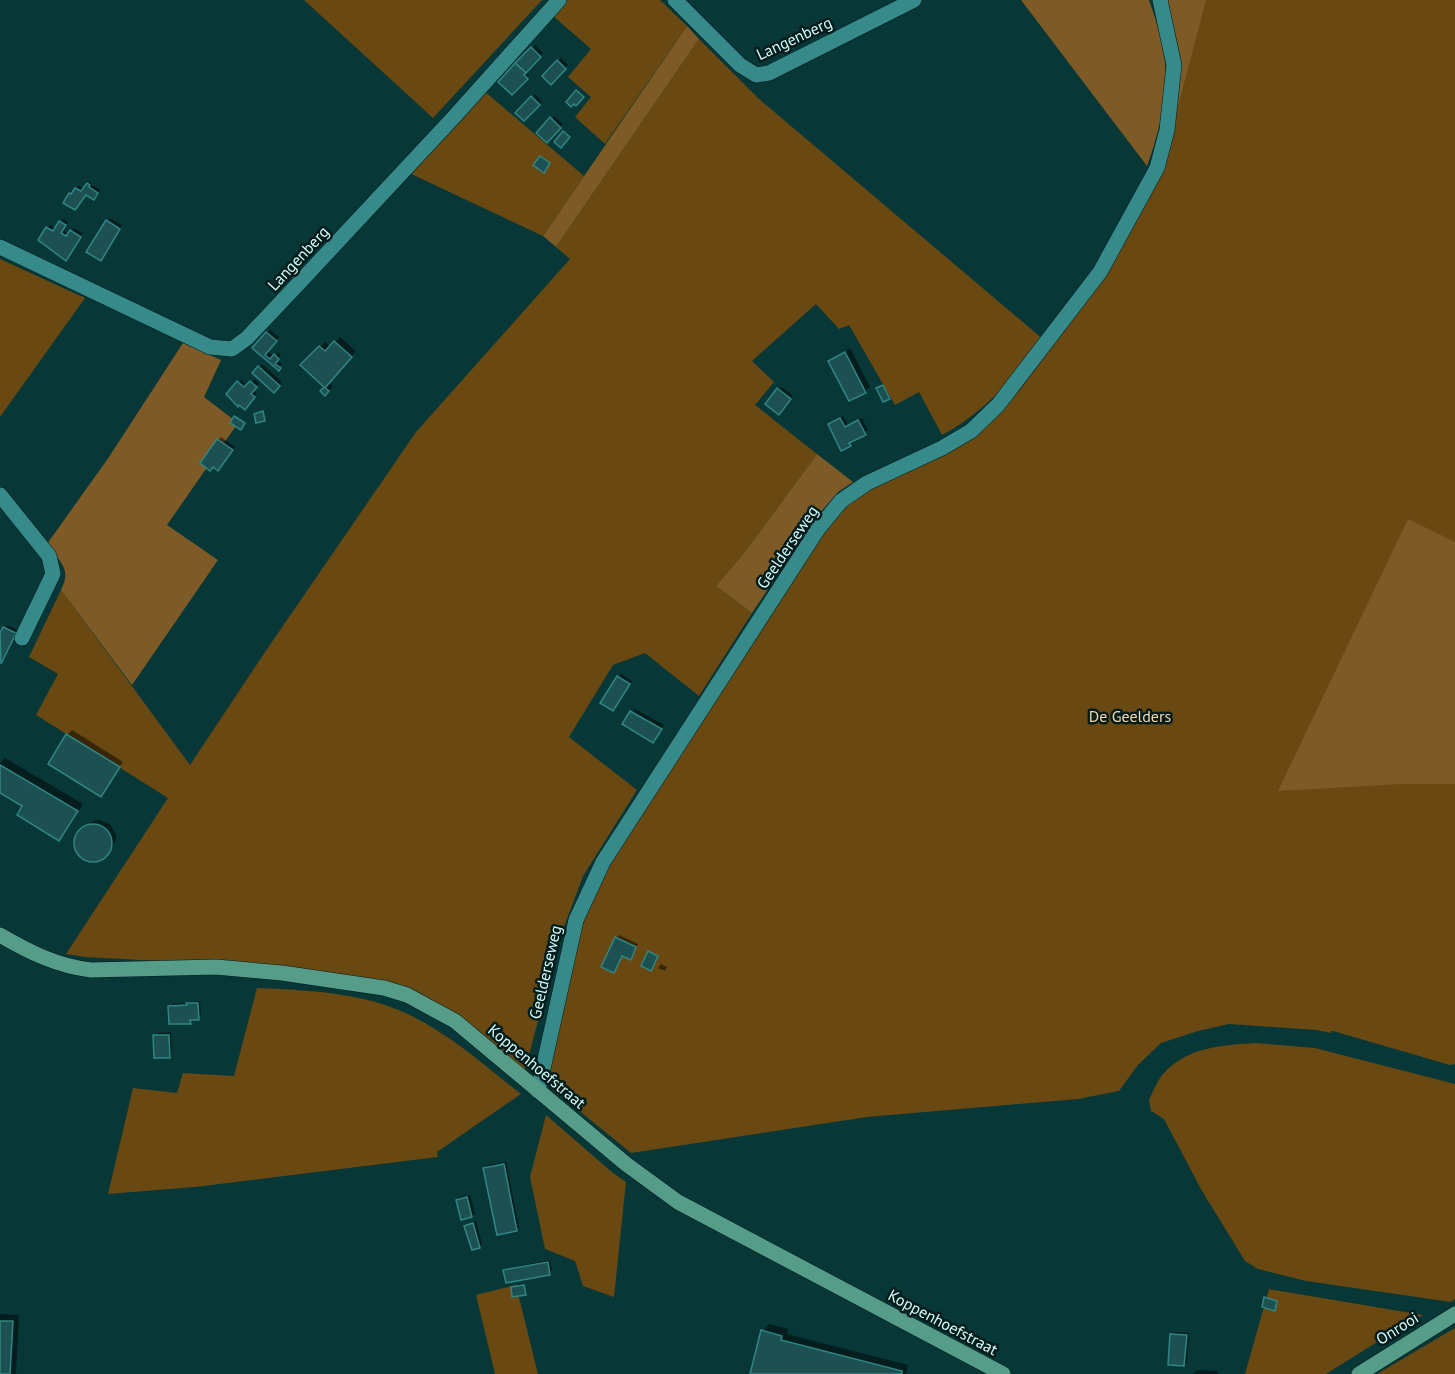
<svg xmlns="http://www.w3.org/2000/svg" width="1455" height="1374" font-family="'PT Sans',sans-serif">
	<rect width="100%" height="100%" fill="#083737"/>
	<g fill="#694811">
		<polygon points="304,0 542,0 433,118"/>
		<polygon points="566,0 660,0 687,26 605,144 575,117 591,97 568,77 591,49 552,15"/>
		<polygon points="1164,0 1455,0 1455,1064 1450,1065 1333,1031 1331,1031 1332,1033 1316,1030 1229,1024 1198,1031 1161,1043 1138,1065 1119,1091 1078,1099 867,1117 631,1153 544,1082 579,922 607,864 822,532 843,505 1003,407 1159,172 1179,71"/>
		<path d="M 699,39 L 759,99 L 1044,340 C 1014,378 984,413 942,435 L 919,392 L 895,405 L 849,325 L 839,329 L 816,304 L 752,361 L 774,382 L 755,405 L 817,454 L 744,553 L 716,586 L 752,613 L 699,696 L 645,653 L 613,665 L 569,737 L 637,790 L 583,876 L 561,935 L 525,1070 L 434,1004 L 233,965 L 85,957 L 66,954 L 168,798 L 36,715 L 58,674 L 29,657 L 61,590 L 190,765 L 263,655 L 416,432 L 570,259 L 556,247 Z"/>
		<polygon points="483,90 584,176 543,236 407,172"/>
		<polygon points="0,259 85,298 0,417"/>
		<path d="M 257,988 C 304,990 358,992 401,1011 C 444,1029 485,1066 521,1094 L 437,1152 L 438,1157 L 195,1187 L 108,1194 L 133,1088 L 177,1093 L 183,1073 L 234,1076 Z"/>
		<path d="M 1256,1043 L 1315,1048 L 1455,1084 L 1455,1299 L 1451,1302 L 1306,1281 L 1258,1269 L 1245,1261 L 1202,1191 L 1164,1119 L 1151,1111 L 1149,1100 C 1153,1092 1157,1081 1163,1074 C 1187,1047 1222,1045 1256,1043 Z"/>
		<polygon points="546,1115 613,1173 626,1182 614,1297 583,1286 575,1261 545,1249 530,1177"/>
		<polygon points="516,1285 538,1374 495,1374 476,1295"/>
		<polygon points="1269,1289 1423,1315 1398,1329 1326,1374 1245,1374"/>
		<polygon points="1455,1328 1455,1374 1377,1374"/>
	</g>
	<g fill="#7e5b26">
		<path d="M 1021,0 L 1149,0 C 1158,25 1167,56 1166,83 C 1165,109 1156,141 1147,166 Z"/>
		<polygon points="1168,0 1206,0 1177,110 1182,63"/>
		<polygon points="687,26 699,39 556,247 543,236"/>
		<path d="M 183,343 L 221,360 L 204,397 L 238,423 L 167,525 L 218,560 L 132,685 L 61,590 C 72,569 60,562 47,544 L 109,457 Z"/>
		<polygon points="817,454 853,482 838,492 814,520 752,613 716,586 744,553"/>
		<polygon points="1408,519 1455,542 1455,784 1401,784 1278,791"/>
	</g>
	<g fill="#0007">
		<polygon points="535,45 543,53 526,72 529,75 512,93 500,82"/>
		<polygon points="561,58 568,65 551,83 544,76"/>
		<polygon points="535,94 542,101 524,119 517,113"/>
		<polygon points="554,116 563,124 547,141 538,133"/>
		<polygon points="91,181 91,184 100,190 96,195 86,193 65,202 73,191 79,186 85,189"/>
		<polygon points="110,218 122,225 103,256 107,221"/>
		<polygon points="63,219 68,222 63,230 69,234 74,228 83,233 69,256 47,228 50,225 56,229"/>
		<polygon points="270,330 279,337 267,351 274,356 278,352 281,355 277,360 282,364 278,369 254,348"/>
		<polygon points="340,337 356,351 329,382 333,386 325,394 322,391 326,387 302,365 325,342 331,347"/>
		<polygon points="850,348 870,387 865,391 830,361"/>
		<polygon points="262,364 282,382 274,391 254,373"/>
		<polygon points="254,379 259,383 253,390 257,393 244,408 228,394 241,380 248,386"/>
		<polygon points="781,387 793,395 782,410 778,389"/>
		<polygon points="843,416 848,425 862,418 868,430 842,449 833,422"/>
		<polygon points="221,437 235,447 221,466 213,466 218,440"/>
		<polygon points="7,625 18,630 1,662 0,637"/>
		<polygon points="621,674 632,681 616,707 618,677"/>
		<polygon points="635,709 664,725 656,738 632,712"/>
		<polygon points="72,730 123,762 101,795 67,735"/>
		<polygon points="5,758 83,804 66,832 59,839 24,806 0,792 0,763"/>
		<polygon points="99,820 110,824 116,835 116,840 107,854 99,860 93,860 82,856 77,849 76,843 80,832 93,821"/>
		<polygon points="619,935 638,944 630,958 623,955 614,971 616,938"/>
		<polygon points="661,964 667,967 665,971 658,968"/>
		<polygon points="200,1001 201,1015 190,1022 170,1007 173,1004"/>
		<polygon points="171,1032 172,1053 169,1056 155,1036 158,1033"/>
		<polygon points="506,1162 519,1227 516,1230 485,1168 488,1165"/>
		<polygon points="470,1195 475,1213 472,1216 457,1200 460,1197"/>
		<polygon points="476,1221 482,1244 479,1247 465,1226"/>
		<polygon points="550,1260 552,1270 549,1273 505,1271 508,1268"/>
		<polygon points="0,1314 19,1315 16,1374 0,1374"/>
		<polygon points="769,1324 788,1329 787,1334 908,1365 906,1374 752,1374 763,1331"/>
		<polygon points="1175,1332 1189,1333 1187,1362 1184,1365 1172,1335"/>
		<polygon points="1197,1370 1218,1371 1218,1374 1194,1374"/>
	</g>
	<g fill="#1d5151" stroke="#308585" stroke-width="1.5">
		<polygon points="531,47 541,57 526,73 515,63"/>
		<polygon points="557,60 566,69 551,85 542,76"/>
		<polygon points="515,63 526,73 524,75 528,79 512,95 498,82"/>
		<polygon points="576,90 584,97 576,106 574,104 571,107 566,102"/>
		<polygon points="531,96 540,105 524,121 515,113"/>
		<polygon points="550,117 561,128 547,143 536,133"/>
		<polygon points="563,131 570,137 561,148 554,142"/>
		<polygon points="540,156 550,163 544,173 533,165"/>
		<polygon points="87,183 90,185 89,187 98,193 94,200 86,195 75,210 63,203 69,193 71,194 75,188 81,191"/>
		<polygon points="106,220 120,229 101,261 86,252"/>
		<polygon points="59,221 66,225 61,233 66,236 70,230 81,237 66,261 38,240 46,227 53,231"/>
		<polygon points="266,332 277,341 265,355 270,359 274,354 279,359 275,364 281,368 279,371 252,348"/>
		<polygon points="334,341 352,357 325,388 329,391 325,396 320,391 324,387 300,365 319,346 325,351"/>
		<polygon points="845,352 866,393 849,401 828,361"/>
		<polygon points="258,366 280,386 274,393 252,373"/>
		<polygon points="237,381 244,387 250,381 257,387 251,394 255,397 245,410 239,405 238,407 226,394"/>
		<polygon points="883,385 890,399 883,402 876,388"/>
		<polygon points="777,388 791,399 779,415 765,404"/>
		<polygon points="263,411 265,421 256,423 254,414"/>
		<polygon points="234,416 245,423 241,430 230,423"/>
		<polygon points="840,418 845,427 858,420 866,435 849,443 851,446 841,451 828,424"/>
		<polygon points="217,439 233,450 218,471 213,467 210,471 200,463"/>
		<polygon points="3,627 16,633 1,664 0,633"/>
		<polygon points="617,676 630,684 613,711 600,703"/>
		<polygon points="630,711 662,729 653,743 622,724"/>
		<polygon points="66,734 120,767 101,797 48,764"/>
		<polygon points="0,765 78,811 59,841 17,815 22,806 0,793"/>
		<circle cx="93" cy="843" r="19"/>
		<polygon points="615,937 636,947 631,960 622,956 614,973 601,967"/>
		<polygon points="648,951 658,956 651,971 641,966"/>
		<polygon points="186,1003 198,1003 199,1020 190,1020 191,1024 169,1024 168,1006 187,1005"/>
		<polygon points="153,1035 169,1035 170,1058 154,1058"/>
		<polygon points="504,1164 517,1231 497,1235 483,1168"/>
		<polygon points="467,1197 472,1217 461,1220 456,1200"/>
		<polygon points="473,1223 480,1248 472,1250 464,1226"/>
		<polygon points="548,1262 550,1275 506,1283 503,1270"/>
		<polygon points="524,1285 526,1295 512,1297 511,1287"/>
		<polygon points="1264,1297 1277,1301 1275,1311 1262,1307"/>
		<polygon points="0,1321 13,1321 10,1374 0,1374"/>
		<polygon points="761,1330 782,1336 781,1340 902,1371 902,1374 750,1374"/>
		<polygon points="1170,1334 1187,1335 1184,1366 1168,1365"/>
	</g>
	<g fill="none" stroke-linecap="round" stroke-linejoin="round">
		<g stroke="#031c1c" stroke-width="16">
			<g id="street">
				<polyline points="675,0 740,65 756,75 769,73 914,0"/>
				<polyline points="0,247 210,347 232,349 247,338 299,283 453,118 559,0"/>
				<polyline points="0,495 49,556 53,574 22,638"/>
				<polyline points="538,1091 576,920 603,862 818,529 841,501 867,483 942,448 971,431 998,405 1100,272 1157,168 1167,130 1174,65 1160,0"/>
			</g>
		</g>
		<g stroke="#031c1c" stroke-width="16">
			<g id="secondary">
				<path d="M 0,935 C 29,952 57,966 91,970 L 216,967 L 282,973 L 384,988 L 407,995 L 455,1021 L 626,1164 L 678,1202 L 1003,1374"/>
				<polyline points="1359,1374 1455,1314"/>
			</g>
		</g>
		<use href="#street" stroke="#368b8a" stroke-width="15"/>
		<use href="#secondary" stroke="#559c89" stroke-width="15"/>
	</g>
	<g text-anchor="middle" stroke-width="5" stroke-linejoin="round" paint-order="stroke">
		<g font-size="16" fill="#d5fcfb" stroke="#031c1c">
			<text transform="translate(794 38) rotate(-25)" y="6">Langenberg</text>
			<text transform="translate(298 258) rotate(-47)" y="6">Langenberg</text>
			<text transform="translate(787 547) rotate(-56)" y="6">Geelderseweg</text>
			<text transform="translate(545 972) rotate(-77)" y="6">Geelderseweg</text>
			<text transform="translate(537 1066) rotate(40)" y="6">Koppenhoefstraat</text>
			<text transform="translate(943 1322) rotate(28)" y="6">Koppenhoefstraat</text>
			<text transform="translate(1397 1328) rotate(-32)" y="6">Onrooi</text>
		</g>
		<g font-size="16" fill="#f7d7ab" stroke="#031c1c">
			<text x="1130" y="722">De Geelders</text>
		</g>
	</g>
</svg>
